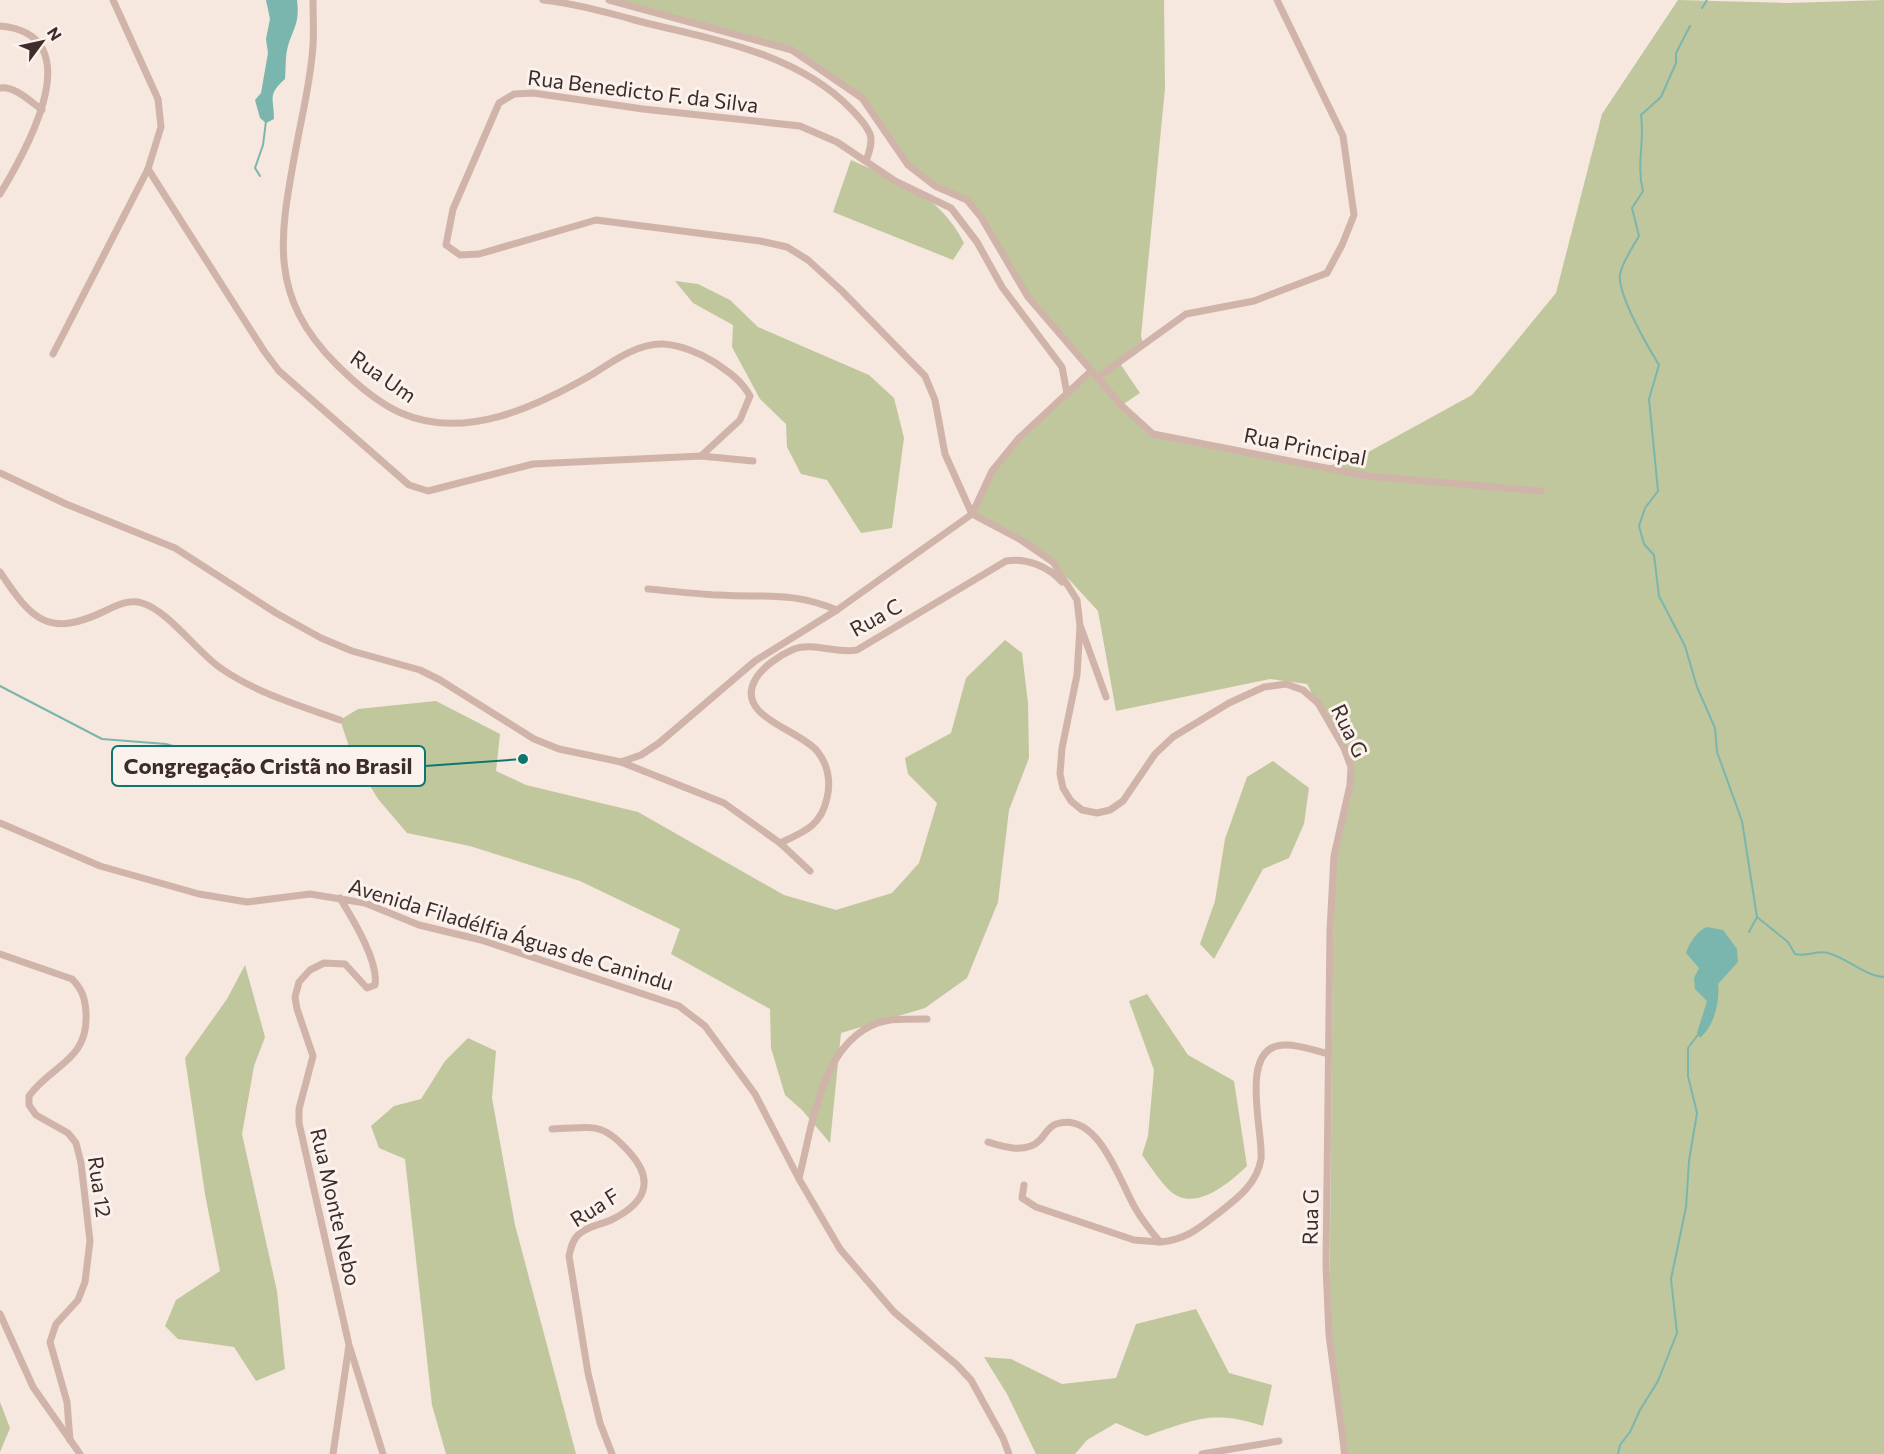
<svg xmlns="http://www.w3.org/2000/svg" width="1884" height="1454" font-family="Commissioner,sans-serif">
	<rect width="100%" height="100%" fill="#f6e7df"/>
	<g fill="#c0c79d">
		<polygon points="609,0 1164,0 1165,88 1141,336 1143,343 1119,362 1140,393 1122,405 1153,434 1320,467 1352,461 1472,395 1556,293 1602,114 1678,0 1787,3 1884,0 1884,1454 1341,1454 1329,1335 1334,856 1351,767 1307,684 1270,679 1116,711 1098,611 1053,562 972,514 992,471 1019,438 1090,371 1028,297 967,200 935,186 908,165 862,98 792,50"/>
		<path d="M 851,160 C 898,182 939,193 964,243 L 953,260 L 833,212 Z"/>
		<polygon points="675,281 698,284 730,300 758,327 869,375 894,398 904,438 892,528 861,533 827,480 801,474 787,447 786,424 760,399 732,347 733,325 693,303"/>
		<polygon points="1005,640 1022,653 1028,703 1029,758 1009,810 998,902 967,978 925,1008 841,1033 830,1143 802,1110 785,1095 771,1048 770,1009 671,954 680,929 580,881 470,846 407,833 378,799 353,758 340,720 358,709 436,701 500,734 496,771 526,785 638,812 784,895 836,910 892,893 919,863 937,803 908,774 905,758 951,733 966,678"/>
		<polygon points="1273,761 1309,788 1304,824 1289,858 1263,869 1214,959 1200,944 1215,901 1225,839 1247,777"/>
		<polygon points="245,965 265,1037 254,1066 242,1134 277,1291 285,1369 256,1381 234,1347 178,1339 165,1326 176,1300 220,1271 205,1194 185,1058 227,999"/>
		<path d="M 1147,994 L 1188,1055 L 1234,1081 L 1247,1166 C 1229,1183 1194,1214 1169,1190 C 1159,1180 1151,1167 1142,1155 L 1148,1136 L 1154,1070 L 1129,1001 Z"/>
		<polygon points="468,1038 496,1051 492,1098 515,1225 576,1454 446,1454 432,1405 405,1159 379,1148 371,1126 394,1106 421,1099 445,1061"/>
		<path d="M 1196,1309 L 1229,1373 L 1272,1385 L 1263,1426 C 1213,1409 1193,1420 1146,1436 L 1116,1423 L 1087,1440 L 1075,1454 L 1036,1454 L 1007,1394 L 984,1357 L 1011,1359 L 1062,1384 L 1116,1378 L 1136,1324 Z"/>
		<polygon points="0,1402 10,1428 0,1452"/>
	</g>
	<g fill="#7ab6ae">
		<path d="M 266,0 L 297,0 C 300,22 294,27 288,46 C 285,56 286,69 285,79 C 267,95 274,97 274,119 L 266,123 L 260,118 L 255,100 L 261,93 L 268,53 L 266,39 L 270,19 Z"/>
		<path d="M 1707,927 L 1723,930 L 1737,949 L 1738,962 L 1718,984 C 1720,1002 1714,1026 1700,1038 L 1697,1033 L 1707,1001 L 1695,989 L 1694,978 L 1699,968 L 1686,953 C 1689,943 1697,931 1707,927 Z"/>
	</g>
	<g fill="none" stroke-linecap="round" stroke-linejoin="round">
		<g stroke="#7ab6ae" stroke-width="2">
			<polyline points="1702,8 1707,0"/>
			<path d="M 1690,26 L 1676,53 L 1676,63 L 1661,97 L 1641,115 C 1645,143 1636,163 1643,191 L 1632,208 L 1639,236 C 1632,248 1623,261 1620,274 C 1617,294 1648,347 1659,365 L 1649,399 L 1658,491 L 1645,508 L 1639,526 L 1644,544 L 1654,555 L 1659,596 L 1685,646 L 1697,687 L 1715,728 L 1717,752 L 1742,821 L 1757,917 L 1749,932"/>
			<polyline points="260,176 255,168 263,145 266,121"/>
			<polyline points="0,686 102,739 166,744 200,754 248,786"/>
			<path d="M 1757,917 L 1788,942 L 1795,954 C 1807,957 1817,950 1828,953 C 1847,958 1865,976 1884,977"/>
			<polyline points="1618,1454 1620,1445 1630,1432 1640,1410 1658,1381 1677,1333 1671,1279 1686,1207 1689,1161 1697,1113 1688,1076 1688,1048 1700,1032"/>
		</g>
		<g stroke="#d0b4a9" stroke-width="7">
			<path d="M 313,0 C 313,15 314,30 313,45 C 311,80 302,115 296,148 C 280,235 267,295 336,364 C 353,381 378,403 401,413 C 465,441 536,407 593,374 C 613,361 638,343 663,344 C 680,345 700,353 714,362 C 729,372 741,380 750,396 L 740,420 L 701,456"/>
			<path d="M 543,0 C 578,4 612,14 646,23 C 716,40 798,54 851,109 C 858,116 866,124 870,134 C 873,142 869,153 866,161"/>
			<polyline points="609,0 792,50 862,98 908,165 935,186 967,200 981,217 1028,297 1121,405 1153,434 1367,476 1541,491"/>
			<path d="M 0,26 C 93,34 26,151 0,194"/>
			<path d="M 0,88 C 15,86 30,101 42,110"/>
			<polyline points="148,169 264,351 279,371 409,485 428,491 533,464 701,456 753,461"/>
			<polyline points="53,354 148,169 161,127 158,99 113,0"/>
			<polyline points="1097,378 1186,314 1254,301 1327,273 1342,245 1354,215 1343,136 1277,0"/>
			<polyline points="1067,393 1062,367 1002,287 977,242 951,208 895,181 837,142 800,126 643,109 533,93 514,94 499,103 453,209 446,245 460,255 479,254 596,220 760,241 787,247 808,260 842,291 925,376 935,400 945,454 972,514 1021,540 1053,562 1077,600 1080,626 1077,675 1062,748 1060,774 1063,788 1071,801 1082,810 1097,813 1110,810 1123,801 1155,754 1173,737 1229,703 1264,687 1286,684 1303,690 1318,703 1344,748 1351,767 1350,785 1334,856 1330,930 1326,1266 1329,1335 1345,1454"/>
			<polyline points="0,473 66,504 175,548 276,613 321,638 352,651 420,670 440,680 534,739 559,749 621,762 724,803 780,843 810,871"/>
			<path d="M 0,572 C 32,620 48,639 107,610 C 117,605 130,599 142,603 C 167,610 196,650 219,667 C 256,693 298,705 340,720"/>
			<path d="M 648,589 C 671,591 695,594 718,595 C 766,598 791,591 837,610"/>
			<polyline points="1081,628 1106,697"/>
			<polyline points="621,762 641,755 659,743 755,661 837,610 972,514 992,471 1019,438 1091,371"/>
			<polyline points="0,823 100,866 199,894 247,902 310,894 365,903 419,925 481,940 679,1006 705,1026 755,1094 799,1179 840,1249 894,1312 957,1365 971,1380 1003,1438 1009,1454"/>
			<path d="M 780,843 C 804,832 821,826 827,798 C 831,782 828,764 817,751 C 799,729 735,717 755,680 C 762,667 780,655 794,649 C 813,642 837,654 857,650 L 1006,561 C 1027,558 1048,566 1062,582"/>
			<path d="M 0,954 L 72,979 C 82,989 85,998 86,1012 C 89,1061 52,1064 29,1096 L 29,1105 L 36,1115 L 68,1133 L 76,1143 L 81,1163 L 90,1241 L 85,1282 L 78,1300 L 56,1324 L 50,1342 L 67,1402 L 70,1440"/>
			<path d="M 552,1129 C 593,1128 601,1120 630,1153 C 656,1182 644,1204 611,1220 C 600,1225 587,1226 578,1235 C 572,1241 571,1248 569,1256 L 588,1373 L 600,1423 L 612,1454"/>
			<path d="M 988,1142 C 1004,1147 1026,1154 1040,1140 C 1045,1135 1048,1127 1056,1124 C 1097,1110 1119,1179 1133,1204 C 1140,1218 1150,1230 1160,1242 C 1184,1240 1197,1230 1216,1215 C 1235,1200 1257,1185 1261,1159 C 1264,1134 1237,1046 1284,1045 C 1299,1044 1315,1051 1329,1054"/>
			<path d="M 799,1178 C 813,1124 822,1031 890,1020 C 902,1019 915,1019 927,1019"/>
			<polyline points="1024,1185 1022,1198 1036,1207 1134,1240 1160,1242"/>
			<polyline points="0,1314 33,1387 80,1454"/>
			<polyline points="350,1348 383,1454"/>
			<path d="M 333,1454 L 349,1345 L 299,1123 L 299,1109 L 313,1056 L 297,1009 L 295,997 L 299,982 L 310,970 L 324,963 L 345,964 L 367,988 L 375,985 C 379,961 352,918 340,898"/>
			<polyline points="1202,1454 1279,1441"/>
		</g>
	</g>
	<g text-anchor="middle" stroke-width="6" stroke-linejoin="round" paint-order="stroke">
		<g font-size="21" fill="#3c2c2a" stroke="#fcf2ed">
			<text transform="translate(643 92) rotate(7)" y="7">Rua Benedicto F. da Silva</text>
			<text transform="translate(383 377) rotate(35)" y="7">Rua Um</text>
			<text transform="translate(1305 447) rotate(11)" y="7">Rua Principal</text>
			<text transform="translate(876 618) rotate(-29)" y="7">Rua C</text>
			<text transform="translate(1349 731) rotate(64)" y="7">Rua G</text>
			<text transform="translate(511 935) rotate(17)" y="7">Avenida Filadélfia Águas de Canindu</text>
			<text transform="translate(99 1187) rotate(82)" y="7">Rua 12</text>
			<text transform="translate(335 1207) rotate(77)" y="7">Rua Monte Nebo</text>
			<text transform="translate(595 1208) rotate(-32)" y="7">Rua F</text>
			<text transform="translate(1311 1217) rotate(-89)" y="7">Rua G</text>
		</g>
	</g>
	<path fill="none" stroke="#0f766e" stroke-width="2" d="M523 759L425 766"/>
	<circle fill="#0f766e" stroke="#fcf2ed" stroke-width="2" cx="523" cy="759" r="6"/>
	<rect fill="#fcf2ed" stroke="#0f766e" stroke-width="2" x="112" y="746" width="313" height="40" rx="6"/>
	<g font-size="22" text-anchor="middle" font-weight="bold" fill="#3c2c2a">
		<text x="268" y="774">Congregação Cristã no Brasil</text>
	</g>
	<g transform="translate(42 42) rotate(57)" stroke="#fcf2ed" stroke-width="4.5" paint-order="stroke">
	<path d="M0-4.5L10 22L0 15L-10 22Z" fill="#3c2c2a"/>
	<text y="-9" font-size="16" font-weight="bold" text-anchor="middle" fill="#3c2c2a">N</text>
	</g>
</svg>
